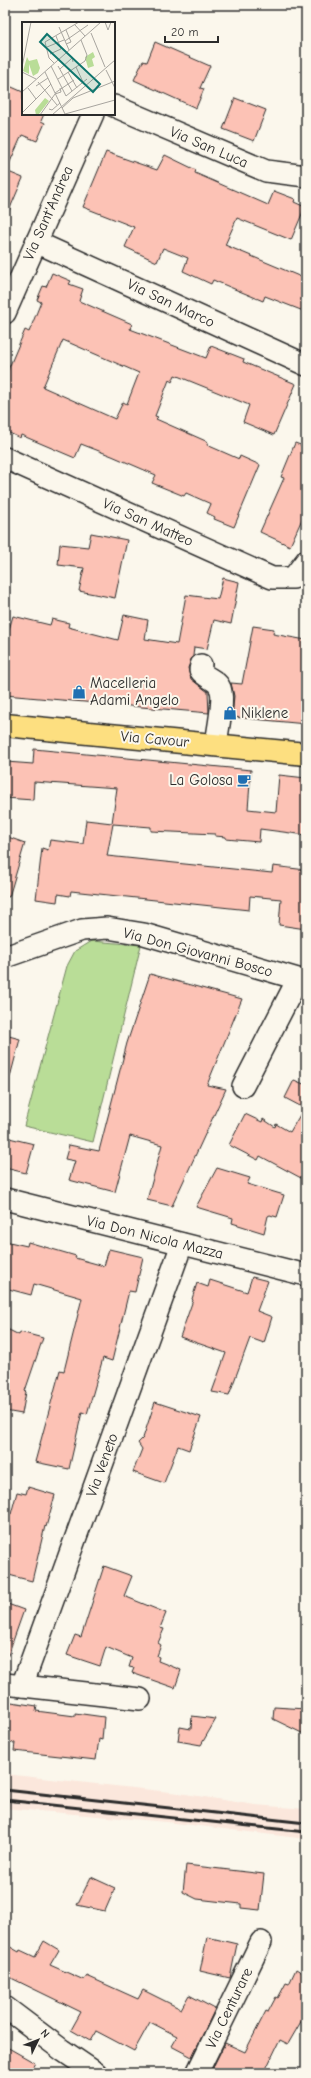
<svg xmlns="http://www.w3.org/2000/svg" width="311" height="2078" font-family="'Comic Neue',sans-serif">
	<rect width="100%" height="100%" fill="#fbf7ec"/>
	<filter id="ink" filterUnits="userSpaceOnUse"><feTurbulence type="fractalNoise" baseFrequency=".025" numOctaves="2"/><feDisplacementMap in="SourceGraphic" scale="8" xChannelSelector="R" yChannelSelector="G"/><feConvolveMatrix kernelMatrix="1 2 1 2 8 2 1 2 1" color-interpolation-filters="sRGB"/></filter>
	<g filter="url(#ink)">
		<polygon fill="#fbe7dc" points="5,1774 179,1793 255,1805 306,1809 306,1839 167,1822 5,1808"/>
		<polygon fill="#b9dd97" stroke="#728461" points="91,941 141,945 93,1142 24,1126 67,966 75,951"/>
		<g fill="#fcc2b5" stroke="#2b2b2b" fill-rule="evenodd">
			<polygon points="155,42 210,66 200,88 204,89 196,108 134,80 143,61 147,62"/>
			<polygon points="5,84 23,92 23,114 44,114 41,121 45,123 37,141 22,135 6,171 23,178 5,220"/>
			<polygon points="235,98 266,110 254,141 223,129"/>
			<polygon points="106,152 157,170 165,155 196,170 195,173 268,205 274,191 295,199 294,202 305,207 291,240 237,218 225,245 306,279 306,312 265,296 263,301 213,280 211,284 183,271 188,258 163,248 157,262 125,247 134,227 83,207"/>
			<path d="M 52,273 L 71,281 L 69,284 L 83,289 L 79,301 L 132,324 L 130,329 L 206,358 L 211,346 L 244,359 L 243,362 L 296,384 L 274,435 L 243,422 L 249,405 L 175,375 L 172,382 L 169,380 L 155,416 L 158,417 L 156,419 L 208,442 L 207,445 L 239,459 L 240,456 L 260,465 L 234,527 L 214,519 L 215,517 L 207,513 L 211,504 L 186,493 L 184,496 L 152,483 L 156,475 L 112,456 L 81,444 L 75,458 L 21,435 L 20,438 L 5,431 L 5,377 L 25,330 L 29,332 L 41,302 L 37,300 L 43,286 L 46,287 ZM 63,340 L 139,373 L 127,404 L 123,402 L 115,419 L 43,387 Z"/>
			<polygon points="295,443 306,447 306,510 290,546 260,532 284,478 281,477"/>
			<polygon points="91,533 127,540 115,598 79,591 84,568 58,565 60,544 88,547"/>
			<polygon points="223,578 239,582 231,624 214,620 207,649 194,647 193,656 188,668 191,679 208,692 209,713 5,695 5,636 7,636 13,616 50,625 52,619 69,623 68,627 118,640 124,615 148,620 145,639 177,644 186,595 218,599"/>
			<polygon points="253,626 274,629 273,634 306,640 306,724 232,717 234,696 231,683 242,684"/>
			<polygon points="34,749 251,770 248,809 276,812 279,775 306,778 306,835 260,829 259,842 226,839 226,837 215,836 215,834 151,831 151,827 113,824 107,856 272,873 273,866 306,870 306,929 279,925 281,899 250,896 249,910 71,891 70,896 58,894 57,902 36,899 42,848 48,850 50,840 83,844 86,820 112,823 117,788 34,782 33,800 5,798 6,762 33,764"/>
			<polygon points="5,836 25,843 9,897 5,896"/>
			<polygon points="150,974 242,999 207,1085 226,1089 172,1206 147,1200 162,1145 130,1136 115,1192 69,1180 75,1161 65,1159 69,1145 99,1151 127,1043"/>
			<polygon points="5,1035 20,1039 10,1077 5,1076"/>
			<polygon points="294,1080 306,1085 306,1168 301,1178 260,1156 258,1160 229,1145 245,1114 262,1122 263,1119 275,1127 276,1124 290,1132 304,1108 285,1098"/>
			<polygon points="5,1137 34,1144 26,1173 5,1168"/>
			<polygon points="217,1168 250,1178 247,1184 284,1195 277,1217 270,1215 268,1216 264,1233 232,1223 233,1218 196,1207"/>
			<polygon points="5,1241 27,1246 28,1242 76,1256 75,1258 104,1266 109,1249 143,1257 135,1292 129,1291 112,1361 103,1358 87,1414 82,1412 69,1469 35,1462 60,1370 64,1371 82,1298 34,1284 31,1295 5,1288"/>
			<polygon points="252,1277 268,1281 257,1311 272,1317 264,1343 250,1338 229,1395 212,1392 226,1353 180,1337 193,1300 192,1299 197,1283 208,1287 210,1280 247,1292"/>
			<polygon points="5,1328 19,1335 20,1332 43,1338 25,1391 26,1392 22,1414 5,1411"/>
			<polygon points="155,1402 201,1417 189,1450 178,1446 164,1483 133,1472 142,1449 138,1443 143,1438"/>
			<polygon points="28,1487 55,1495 46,1527 45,1526 32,1581 5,1574 5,1512 11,1514 17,1492 26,1494"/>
			<polygon points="104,1566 132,1576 124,1596 166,1613 160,1628 164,1629 158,1643 161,1645 157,1656 159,1657 158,1661 181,1670 175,1688 132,1673 134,1668 129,1667 132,1658 106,1647 100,1666 67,1655 75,1635 81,1637"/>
			<polygon points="5,1603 24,1610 7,1658 5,1658"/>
			<polygon points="5,1701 37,1706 36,1711 75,1716 75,1713 104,1717 102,1740 99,1739 96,1760 14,1751 15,1743 5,1742"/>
			<polygon points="274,1707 306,1709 306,1735 273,1719"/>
			<polygon points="192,1716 216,1719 201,1745 178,1741 180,1727 191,1729"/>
			<polygon points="186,1865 264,1874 260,1910 241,1908 241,1904 197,1899 183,1892"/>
			<polygon points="91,1877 115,1888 105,1911 77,1905"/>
			<polygon points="207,1937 237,1944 230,1978 200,1971"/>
			<polygon points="44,1941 59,1950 50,1965 84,1980 87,1976 138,1999 143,1990 181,2009 189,1995 215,2009 192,2057 171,2046 177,2036 150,2022 134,2051 96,2031 90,2041 71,2030 81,2012 5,1975 5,1944 19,1952 20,1950 35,1957"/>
			<polygon points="296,1969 306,1975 306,2013 288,2044 280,2040 264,2073 226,2073 213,2067 225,2043 245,2052 266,2011 268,2012 276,1997 278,1998 286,1983 289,1984"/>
			<polygon points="5,2046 35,2063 29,2073 5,2073"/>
		</g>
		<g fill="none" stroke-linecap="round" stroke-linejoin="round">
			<g stroke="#2b2b2b" stroke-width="24">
				<g id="minor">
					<polyline points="114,106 266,171 306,176"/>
					<polyline points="36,242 306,365"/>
					<polyline points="5,313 93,114"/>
					<polyline points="5,458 272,578 293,578 306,561"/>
					<path d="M 201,665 L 200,670 C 205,678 215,679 219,686 C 226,696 217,732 216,745"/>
					<polyline points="5,957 82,930 107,928 144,934 298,979 243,1086"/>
					<polyline points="5,1199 306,1275"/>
					<polyline points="5,1684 140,1699"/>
					<polyline points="22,1686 182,1244"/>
					<polyline points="5,2007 62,2050 96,2073"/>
					<polyline points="197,2073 261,1942"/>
				</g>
			</g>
			<g stroke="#2b2b2b" stroke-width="25">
				<polyline id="major" points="5,725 306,754"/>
			</g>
			<use href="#minor" stroke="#fbf7ec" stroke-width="21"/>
			<use href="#major" stroke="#fddf80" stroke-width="22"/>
			<g stroke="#2b2b2b" stroke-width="3">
				<polyline points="5,1790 306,1823"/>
				<polyline points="5,1800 306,1832"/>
			</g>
		</g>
	</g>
	<defs>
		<g id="shop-bare" transform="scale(1.08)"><path d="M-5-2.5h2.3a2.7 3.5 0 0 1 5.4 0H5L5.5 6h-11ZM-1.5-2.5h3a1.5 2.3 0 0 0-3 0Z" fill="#1f6fb2" stroke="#fbf7ec" stroke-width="2.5" paint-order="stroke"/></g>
		<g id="cafe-bare" transform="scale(1.08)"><path d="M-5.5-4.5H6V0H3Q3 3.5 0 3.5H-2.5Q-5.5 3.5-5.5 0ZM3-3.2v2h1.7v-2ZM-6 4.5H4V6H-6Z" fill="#1f6fb2" stroke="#fbf7ec" stroke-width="2.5" paint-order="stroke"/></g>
	</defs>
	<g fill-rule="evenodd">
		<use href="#shop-bare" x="79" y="692"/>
		<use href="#shop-bare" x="230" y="713"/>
		<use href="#cafe-bare" x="244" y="780"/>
	</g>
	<g text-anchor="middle" stroke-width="4" stroke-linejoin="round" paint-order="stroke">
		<g font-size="15" fill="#2b2b2b" stroke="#fbf7ec">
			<text transform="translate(209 147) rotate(23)" y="5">Via San Luca</text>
			<text transform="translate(48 213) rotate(-66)" y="5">Via Sant'Andrea</text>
			<text transform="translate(171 303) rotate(25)" y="5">Via San Marco</text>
			<text transform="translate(148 522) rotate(24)" y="5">Via San Matteo</text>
			<text transform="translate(155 739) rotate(5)" y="5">Via Cavour</text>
			<text transform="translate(198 952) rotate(15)" y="5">Via Don Giovanni Bosco</text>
			<text transform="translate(155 1237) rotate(14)" y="5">Via Don Nicola Mazza</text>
			<text transform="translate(102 1465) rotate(-70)" y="5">Via Veneto</text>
			<text transform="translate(229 2008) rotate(-64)" y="5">Via Centurare</text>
		</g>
		<g font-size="15" fill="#2b2b2b" stroke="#fbf7ec" text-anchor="start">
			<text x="90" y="688">Macelleria<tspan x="90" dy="17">Adami Angelo</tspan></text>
			<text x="241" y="718">Niklene</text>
			<text x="233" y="785" text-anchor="end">La Golosa</text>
		</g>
	</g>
	<g transform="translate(22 22)">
		<rect width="93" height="93" fill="#fbf7ec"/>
		<path d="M 71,30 L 73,35 L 70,37 L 72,44 L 66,46 L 63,35 ZM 5,35 L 7,39 L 15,37 L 18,46 L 16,51 L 11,54 L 7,42 L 7,52 L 1,49 ZM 23,76 L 27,79 L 17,92 L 14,93 L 13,88 Z" fill="#b9dd97"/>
		<path fill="none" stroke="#a8a59f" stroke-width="1" d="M 83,0 L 86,8 L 89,0M 53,3 L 63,14M 37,5 L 47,28M 44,8 L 49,20 L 44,22M 69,11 L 83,45M 43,19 L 66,3M 25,25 L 42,18M 28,32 L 39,27 L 34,14M 32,41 L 27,36 L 23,20 L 57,0M 29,44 L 44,74 L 65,57M 36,44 L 50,69M 0,45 L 9,0M 54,45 L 61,60M 38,47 L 50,36 L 51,40M 84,48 L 93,66M 0,50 L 14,57M 23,50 L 43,92M 46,50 L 55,66M 36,57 L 63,39 L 65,33 L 59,18M 16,60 L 35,83M 14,64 L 26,56M 6,66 L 14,77M 0,70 L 79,0M 33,71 L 52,58M 40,86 L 51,76 L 93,59M 27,87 L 30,88 L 38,81M 0,91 L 29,62M 43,92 L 93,78M 18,93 L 33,72 L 39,70 L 38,66M 30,93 L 93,38"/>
		<path fill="#0f766e" fill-opacity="0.15" stroke="#0f766e" stroke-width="2" d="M 25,12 L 78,62 L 71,70 L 18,20 Z"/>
		<rect width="93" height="93" fill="none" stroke="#2b2b2b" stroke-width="2"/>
	</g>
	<rect width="311" height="2078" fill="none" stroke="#fbf7ec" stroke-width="20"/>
	<rect x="10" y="10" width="291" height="2058" fill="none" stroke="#2b2b2b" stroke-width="1.5" filter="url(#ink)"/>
	<g transform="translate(38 2040) rotate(47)" stroke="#fbf7ec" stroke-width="3" paint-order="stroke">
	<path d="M0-3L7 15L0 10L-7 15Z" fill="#2b2b2b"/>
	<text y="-6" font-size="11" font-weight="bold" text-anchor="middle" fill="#2b2b2b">N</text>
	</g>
	<path d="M165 36v6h53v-6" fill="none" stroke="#2b2b2b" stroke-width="2"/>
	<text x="171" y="36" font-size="12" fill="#2b2b2b" stroke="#fbf7ec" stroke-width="3" paint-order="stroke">20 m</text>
</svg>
